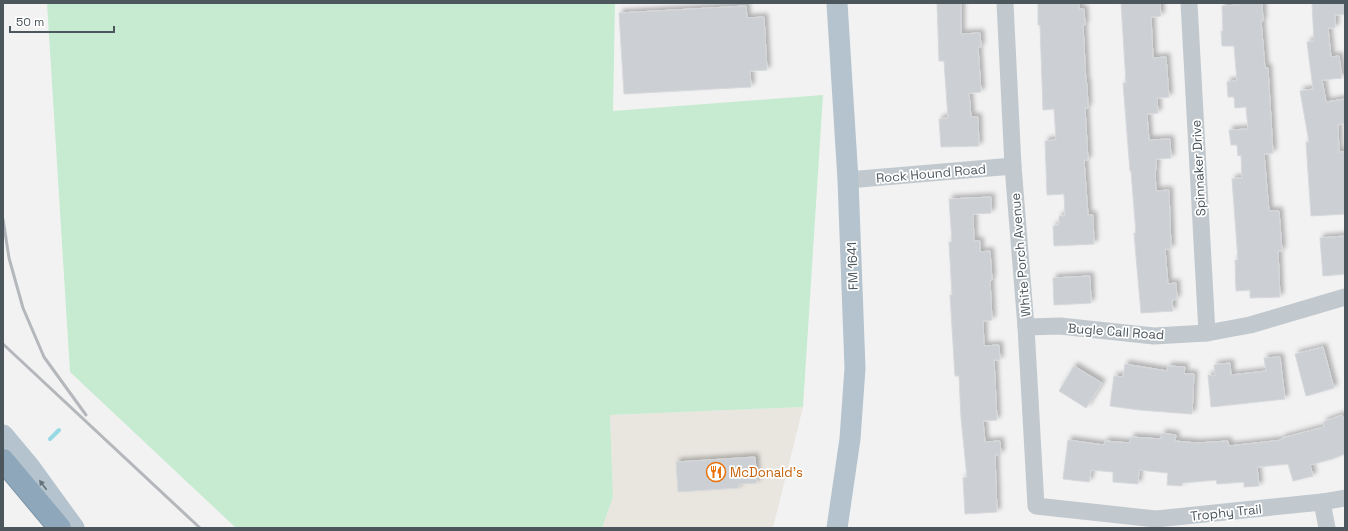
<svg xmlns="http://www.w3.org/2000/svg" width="1348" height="531" font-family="'Space Grotesk',sans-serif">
	<defs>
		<filter id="shadow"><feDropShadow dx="3.5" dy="-3.5" stdDeviation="2" flood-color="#0004"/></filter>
	</defs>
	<rect width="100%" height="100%" fill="#f3f2f2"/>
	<polygon fill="#e9e6e0" points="803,407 773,528 602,528 613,497 610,415"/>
	<polygon fill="#c6ebd1" points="47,3 615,3 613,111 823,95 803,407 610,415 613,497 602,528 236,528 70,372"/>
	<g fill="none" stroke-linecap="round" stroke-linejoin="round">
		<polyline stroke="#98dae3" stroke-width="4" points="50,439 59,430"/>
	</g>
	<g fill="#cccfd3" stroke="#d6d8dc" filter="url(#shadow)">
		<polygon points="937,3 961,3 961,34 980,33 981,47 978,47 981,92 969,93 971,117 978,117 979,146 941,147 939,119 948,118 944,61 939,61"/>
		<polygon points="1038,3 1079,3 1079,9 1084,9 1085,25 1083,25 1086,83 1087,83 1088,108 1085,108 1088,160 1084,160 1088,215 1093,215 1094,244 1054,246 1053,226 1059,225 1059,216 1065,216 1064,194 1047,195 1045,141 1056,140 1054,109 1043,110 1040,25 1038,25"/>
		<polygon points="1121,3 1160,3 1161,16 1151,17 1153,58 1166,57 1169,97 1157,98 1158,113 1147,114 1149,140 1170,139 1171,158 1156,159 1156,170 1155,170 1156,191 1169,190 1171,249 1165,249 1168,284 1176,283 1177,299 1172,300 1173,311 1141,313 1134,233 1136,233 1131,171 1130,171 1123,83 1126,83"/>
		<polygon points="1239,3 1262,3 1263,21 1261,21 1265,68 1268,68 1273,153 1264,154 1269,211 1279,211 1282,251 1278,251 1280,297 1250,298 1250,290 1236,291 1235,260 1238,260 1232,179 1242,178 1241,155 1238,156 1237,145 1231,145 1229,130 1248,129 1246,107 1235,108 1234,97 1228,97 1227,82 1237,81 1234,46 1222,46 1221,31 1223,31 1222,6 1239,5"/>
		<polygon points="1312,3 1345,3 1345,14 1335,15 1335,28 1328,28 1331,57 1339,56 1342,78 1322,80 1326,102 1345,99 1345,123 1338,125 1339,152 1345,152 1345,214 1311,216 1306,142 1309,142 1300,91 1313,89 1307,42 1314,41"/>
		<polygon points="746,6 747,18 764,17 767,70 750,71 751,87 624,94 619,13"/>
		<polygon points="991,197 991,213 973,214 974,241 980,241 980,252 990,251 992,280 990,280 992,320 983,321 984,346 999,345 1000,360 994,360 997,420 983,421 985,442 1000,441 1001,454 995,455 997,512 965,514 963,478 967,477 961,418 959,376 955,376 950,295 952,295 949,242 952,242 949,199"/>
		<polygon points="1345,236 1345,274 1323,276 1320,238"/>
		<polygon points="1090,276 1091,303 1054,305 1053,278"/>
		<polygon points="1323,347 1334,388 1306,396 1295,354"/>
		<polygon points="1280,357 1285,399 1211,407 1208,375 1215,376 1214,365 1230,363 1231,375 1266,371 1264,358"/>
		<polygon points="1125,364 1167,371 1168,366 1185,367 1184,374 1194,374 1192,414 1139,410 1110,406 1114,376 1123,377"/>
		<polygon points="1074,366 1102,383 1086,408 1059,391"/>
		<polygon points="1342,415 1345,423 1345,454 1332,459 1310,465 1313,476 1293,481 1288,464 1257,467 1259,486 1244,487 1244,482 1217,484 1216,480 1182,483 1182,486 1167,485 1168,473 1139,470 1138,484 1113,482 1113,472 1091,470 1089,482 1063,479 1068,440 1104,445 1105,441 1130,443 1131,437 1161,439 1162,433 1176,435 1175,441 1197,443 1228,441 1229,446 1282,440 1282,438 1324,427 1323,422"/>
		<polygon points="755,457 757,483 739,484 739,488 678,492 676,462"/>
	</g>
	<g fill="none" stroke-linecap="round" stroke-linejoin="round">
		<g stroke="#7a93a6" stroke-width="24">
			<polyline id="highway" points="3,460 60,528"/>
		</g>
		<g stroke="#c1c9ce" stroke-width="17">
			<polyline points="1005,3 1013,166 1026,327 1036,506 1156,519 1322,502 1345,498"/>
			<polyline points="1189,3 1207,333"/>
			<polyline points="848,180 1013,166"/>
			<polyline points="1026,327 1060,326 1154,336 1207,333 1250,325 1345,297"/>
			<polyline points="1322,502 1327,528"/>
		</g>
		<g stroke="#b4c3cd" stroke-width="21">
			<polyline points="837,3 848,180 855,368 850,439 837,528"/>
			<polyline points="3,435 29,466 74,528"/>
		</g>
		<use href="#highway" stroke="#8fa7ba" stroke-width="22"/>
		<g stroke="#b4b7bb" stroke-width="3">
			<polyline points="3,219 9,258 23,308 44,357 86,415"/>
			<polyline points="3,344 200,528"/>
		</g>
	</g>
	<defs><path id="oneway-solid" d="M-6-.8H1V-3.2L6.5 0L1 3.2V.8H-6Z"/></defs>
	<use fill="#657179" href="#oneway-solid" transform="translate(43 485) rotate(-127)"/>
	<defs>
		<g id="restaurant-ring" transform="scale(1)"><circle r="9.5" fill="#fff" stroke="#e8710a" stroke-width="1.5"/><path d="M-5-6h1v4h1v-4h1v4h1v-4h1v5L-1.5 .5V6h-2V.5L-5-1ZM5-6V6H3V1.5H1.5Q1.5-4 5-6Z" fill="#e8710a"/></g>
	</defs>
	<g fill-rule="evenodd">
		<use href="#restaurant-ring" x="716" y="472"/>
	</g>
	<g text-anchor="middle" stroke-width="3.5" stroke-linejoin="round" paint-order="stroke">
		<g font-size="13" fill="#4b565d" stroke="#fff">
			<text transform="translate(1198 168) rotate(-93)" y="5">Spinnaker Drive</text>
			<text transform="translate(931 173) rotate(-5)" y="5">Rock Hound Road</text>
			<text transform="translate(1020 255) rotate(-95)" y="5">White Porch Avenue</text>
			<text transform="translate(852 266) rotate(-92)" y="5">FM 1641</text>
			<text transform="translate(1116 331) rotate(4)" y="5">Bugle Call Road</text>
			<text transform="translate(1226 512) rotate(-6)" y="5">Trophy Trail</text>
		</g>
		<g font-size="13" fill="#c56008" stroke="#fff" text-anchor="start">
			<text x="730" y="477">McDonald's</text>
		</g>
	</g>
	<rect width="1348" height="531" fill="none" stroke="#4b565d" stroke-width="8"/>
	<path d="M10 26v6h104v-6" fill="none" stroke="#4b565d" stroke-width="2"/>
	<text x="16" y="26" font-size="12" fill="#4b565d" stroke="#ffffff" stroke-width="3" paint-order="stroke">50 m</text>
</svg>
